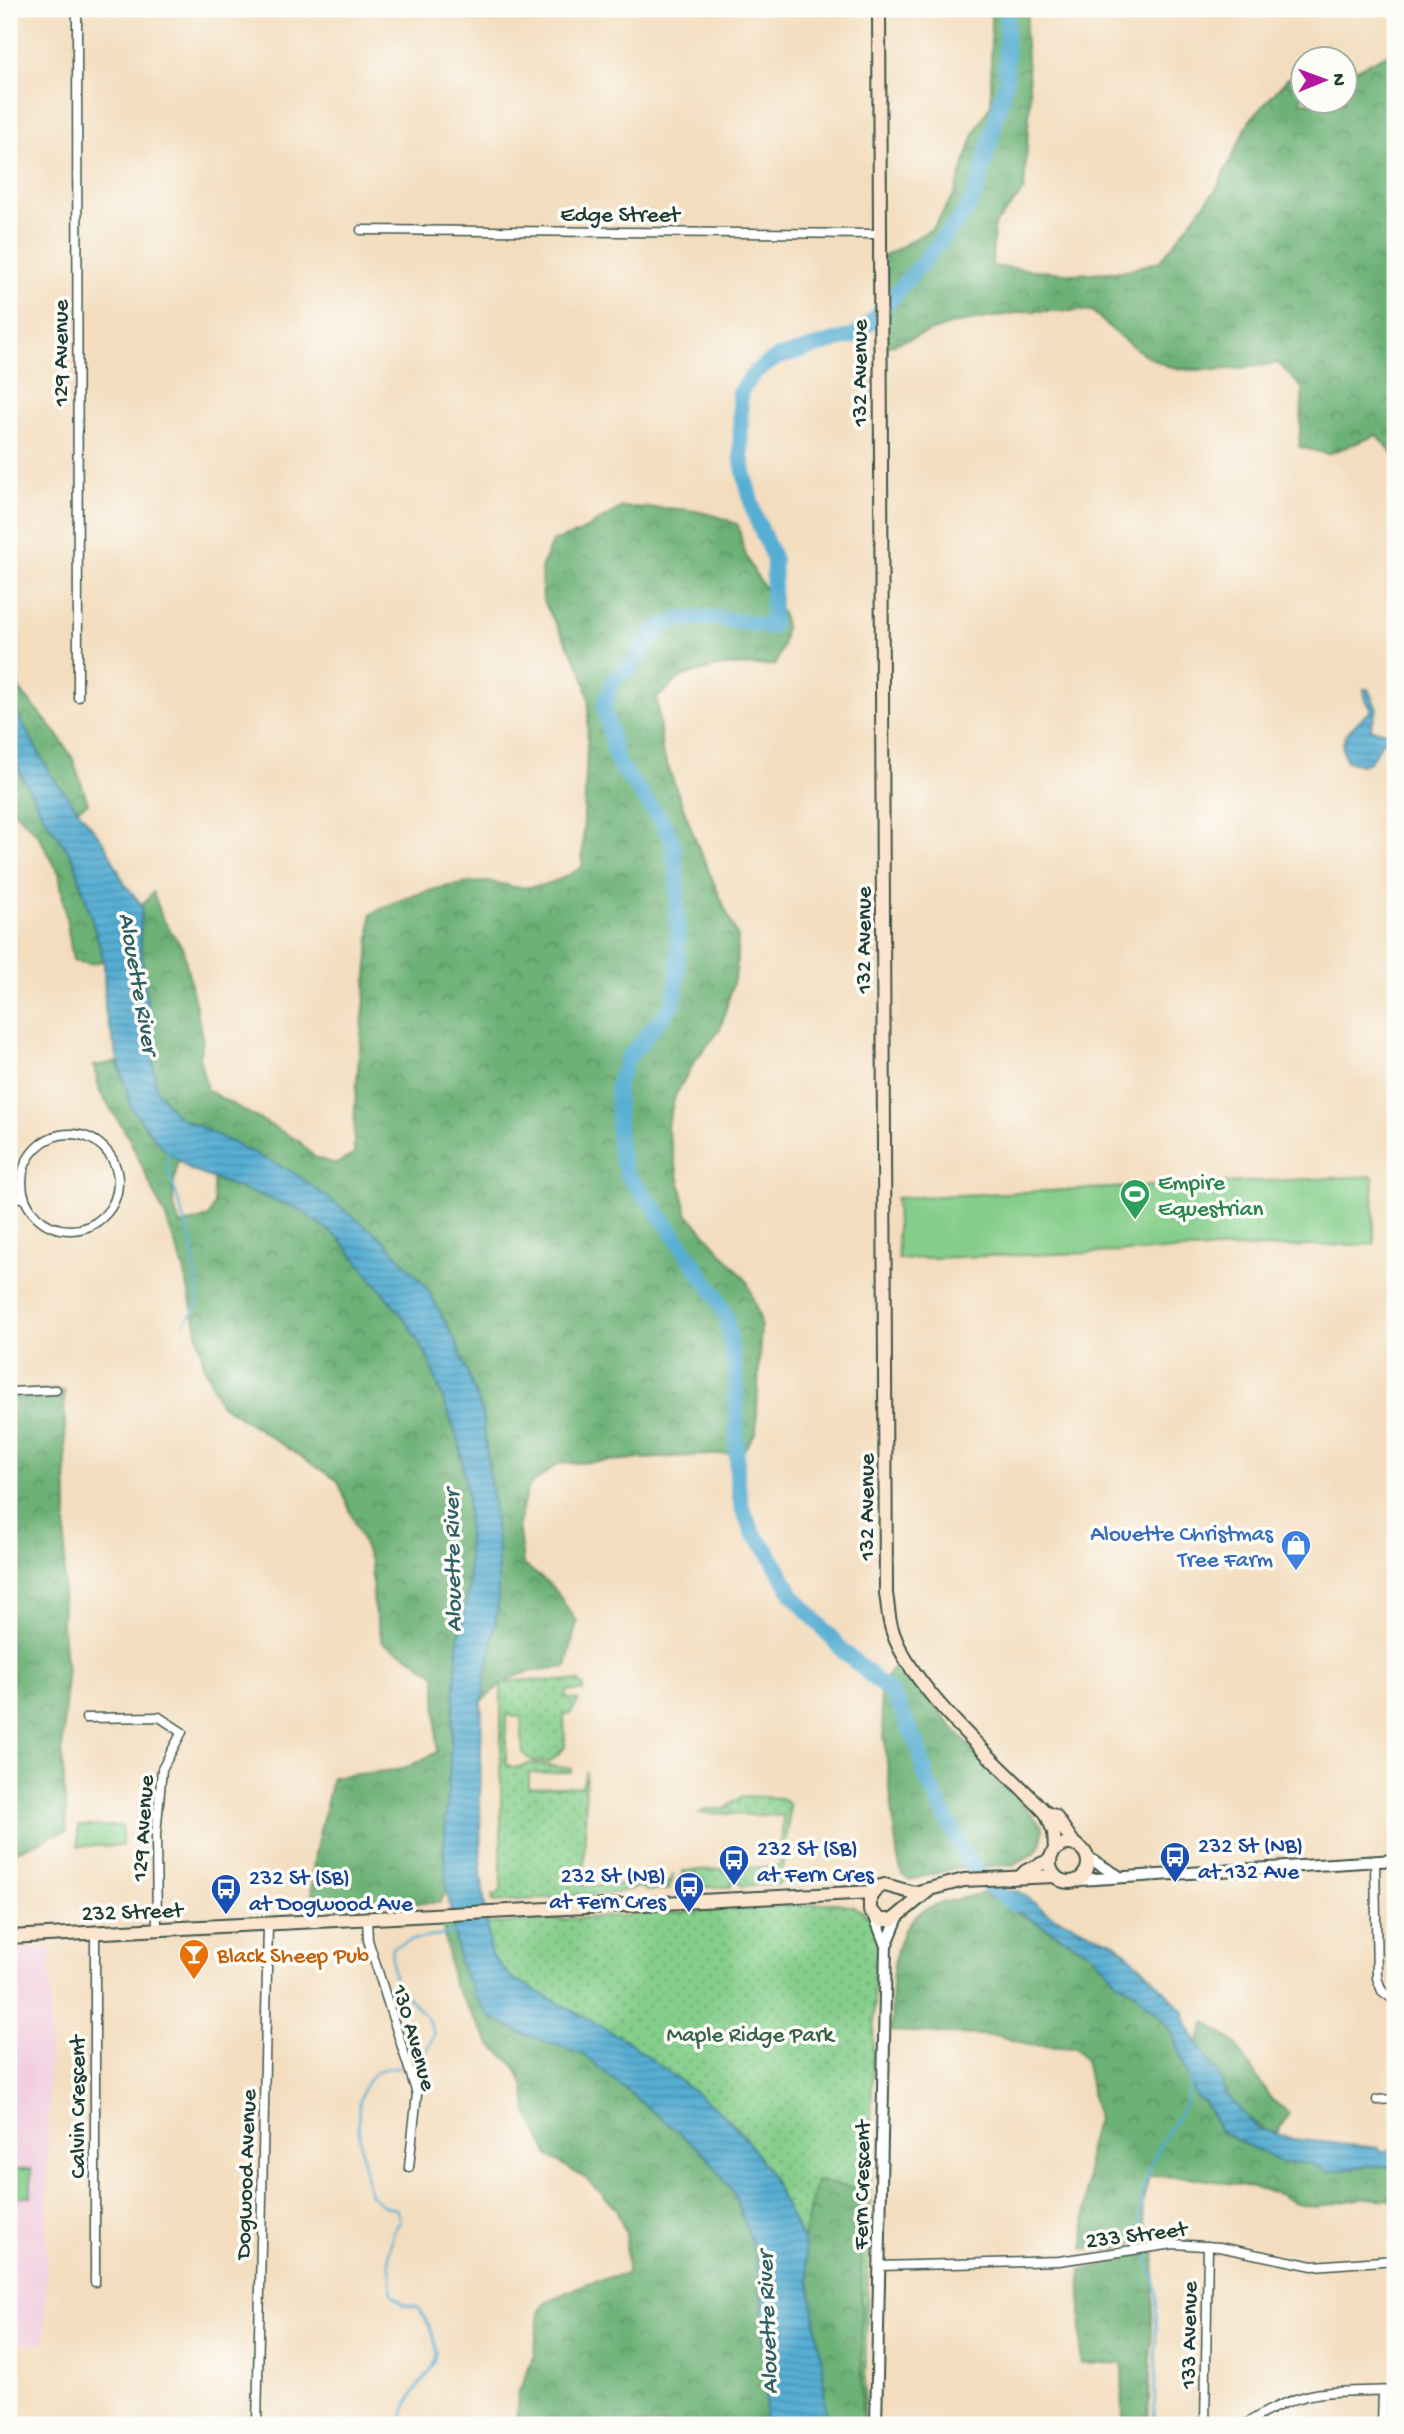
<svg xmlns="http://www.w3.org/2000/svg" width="1404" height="2434" font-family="'Gochi Hand',sans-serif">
	<defs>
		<pattern id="grass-dots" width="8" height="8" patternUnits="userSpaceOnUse" patternTransform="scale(1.75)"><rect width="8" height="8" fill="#85ce8a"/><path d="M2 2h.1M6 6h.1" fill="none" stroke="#6ca872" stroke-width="1.8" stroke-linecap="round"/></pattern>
		<pattern id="forest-crowns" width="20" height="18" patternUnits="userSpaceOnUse" patternTransform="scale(1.75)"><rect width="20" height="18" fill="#6cb176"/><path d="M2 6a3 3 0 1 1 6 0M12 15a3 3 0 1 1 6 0" fill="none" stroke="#589162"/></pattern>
		<pattern id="water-rules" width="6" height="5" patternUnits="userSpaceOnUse" patternTransform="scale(1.75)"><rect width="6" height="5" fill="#56aed3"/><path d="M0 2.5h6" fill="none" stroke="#478fac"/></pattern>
	</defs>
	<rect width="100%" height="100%" fill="#fdfcf7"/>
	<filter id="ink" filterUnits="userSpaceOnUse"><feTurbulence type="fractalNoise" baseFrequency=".0143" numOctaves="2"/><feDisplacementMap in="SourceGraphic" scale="14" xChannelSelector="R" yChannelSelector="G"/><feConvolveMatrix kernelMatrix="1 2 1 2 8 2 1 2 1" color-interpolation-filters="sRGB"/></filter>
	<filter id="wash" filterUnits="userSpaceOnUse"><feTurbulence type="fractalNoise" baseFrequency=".00686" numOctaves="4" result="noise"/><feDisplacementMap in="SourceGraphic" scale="28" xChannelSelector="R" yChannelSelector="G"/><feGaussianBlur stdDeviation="1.57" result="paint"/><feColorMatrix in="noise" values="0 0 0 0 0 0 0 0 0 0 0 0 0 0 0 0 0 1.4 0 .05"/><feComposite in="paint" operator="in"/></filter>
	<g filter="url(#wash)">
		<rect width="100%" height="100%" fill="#f3ddbe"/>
		<polygon fill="#f2cfe0" points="51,1947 45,2344 9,2344 9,1948"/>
		<g fill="url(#grass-dots)" stroke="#52865f" stroke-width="2">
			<path d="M 527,1680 L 578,1681 L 583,1686 L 583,1691 L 566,1691 L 566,1698 L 579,1700 L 570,1714 L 564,1715 L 565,1747 L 550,1762 C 539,1762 531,1762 523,1753 L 521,1717 L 506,1715 L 506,1764 L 514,1768 L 532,1763 L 572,1769 L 571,1772 L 529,1773 L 529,1788 L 582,1786 L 586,1771 L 584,1886 L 672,1882 L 673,1874 L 669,1890 L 646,1891 L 640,1887 L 614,1893 L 493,1902 L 492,1894 L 495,1896 L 501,1891 L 501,1683 Z"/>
			<polygon points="744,1796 781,1798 790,1805 782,1880 779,1884 741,1886 740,1882 731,1883 731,1887 684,1887 682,1871 780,1866 783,1816 700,1813 705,1809 726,1809 732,1802"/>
			<path d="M 831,1903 C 864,1903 889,1927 875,1961 L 864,2425 L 764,2425 L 767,2385 L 705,2154 L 455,1938 L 454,1926 Z"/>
		</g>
		<g fill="url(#forest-crowns)" stroke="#467755" stroke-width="2">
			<path d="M 991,9 L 1029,9 L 1025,33 L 1030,98 L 1024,190 L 994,226 L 992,266 L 1075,274 L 1124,271 L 1160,261 L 1217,188 L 1250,120 L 1288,78 L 1302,78 L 1302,102 L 1344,102 L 1345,75 L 1395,50 L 1395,456 L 1377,435 L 1328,454 L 1299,447 L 1303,389 L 1278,363 C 1250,368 1187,376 1161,363 C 1134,351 1113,331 1092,311 L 1028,311 L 953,324 L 879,349 L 878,260 L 933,228 L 955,193 L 974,134 L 991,104 Z"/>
			<path d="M 622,507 C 663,508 701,506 738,525 C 741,537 743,551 749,562 C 770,607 801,607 775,665 L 722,666 L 683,676 L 657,698 L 662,751 L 699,849 L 738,938 L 736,972 L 720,1030 L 696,1059 L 675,1096 L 667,1128 L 687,1213 L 747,1281 L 761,1322 L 756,1432 L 742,1453 L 558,1464 L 528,1487 L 518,1524 L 523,1564 L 553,1587 L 577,1622 L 566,1667 C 528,1670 510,1673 482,1701 L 498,1606 L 498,1550 L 482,1413 L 456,1342 L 427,1288 L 293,1172 L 177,1116 L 156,1089 L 140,937 L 142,905 L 153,892 L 162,918 L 183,949 L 203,1040 L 199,1057 L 207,1090 L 299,1141 L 314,1157 L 336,1164 L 354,1154 C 353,1073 369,994 371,914 C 405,895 450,882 490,882 C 498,882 507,886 516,887 C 539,889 563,880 582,867 L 589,698 L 581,669 L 543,601 L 541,568 L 552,542 L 579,533 Z"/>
			<polygon points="9,644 14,683 58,735 73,759 88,803 77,809 50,774 9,699"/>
			<polygon points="9,751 43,815 74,860 104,961 90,964 73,961 59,873 38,835 13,810 9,801"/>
			<path d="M 117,1062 C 131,1106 140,1130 178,1159 C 174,1183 168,1204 181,1225 L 209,1217 L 214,1204 L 213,1179 L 300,1209 L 341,1240 L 407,1322 L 428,1358 L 460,1445 L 467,1494 L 469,1587 L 458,1641 L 444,1851 L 447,1891 L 439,1903 L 376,1903 L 340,1909 L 312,1904 C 309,1858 324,1822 332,1777 L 404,1769 L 437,1752 L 436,1676 L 414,1659 L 383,1643 L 374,1609 L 371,1563 L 338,1481 L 220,1404 L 204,1365 L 184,1269 L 165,1216 L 128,1136 L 100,1092 L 94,1066 Z"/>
			<polygon points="56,1390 64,1391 67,1507 62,1624 67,1672 62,1755 67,1830 9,1854 9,1392"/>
			<polygon points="896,1663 905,1667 936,1709 1043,1827 1041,1844 1035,1853 1012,1865 957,1868 910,1880 902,1875 897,1854 879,1688"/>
			<path d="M 983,1893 L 1094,1955 L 1117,1982 L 1128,1987 L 1161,2016 L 1173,2035 L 1196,2098 L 1203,2101 L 1221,2132 L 1282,2163 L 1309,2162 L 1328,2172 L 1370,2165 L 1395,2167 L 1395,2200 L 1363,2198 L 1316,2207 L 1296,2204 L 1278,2194 L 1245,2186 L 1190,2177 L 1149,2176 L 1142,2205 L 1148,2238 L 1112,2250 L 1084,2249 L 1089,2143 L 1097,2119 L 1085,2059 L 1076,2048 L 1027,2045 L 1000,2036 L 891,2031 C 893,1991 885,1927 930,1907 C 946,1900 966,1898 983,1893 Z"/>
			<polygon points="452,1916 455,1938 490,2017 519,2032 582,2053 705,2154 733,2192 754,2247 762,2298 767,2385 764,2425 516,2425 518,2394 534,2355 539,2313 545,2302 587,2283 627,2274 626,2233 615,2207 587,2179 549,2156 527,2112 525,2088 515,2066 491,2045 453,1984 441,1917"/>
			<path d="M 1206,2022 L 1235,2043 L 1271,2099 L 1289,2113 L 1276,2134 C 1232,2120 1221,2079 1198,2043 Z"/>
			<polygon points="816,2181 861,2189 862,2425 825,2425 803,2240"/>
			<polygon points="1155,2250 1148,2425 1123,2425 1122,2363 1081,2364 1081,2271"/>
		</g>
		<g fill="#85ce8a" stroke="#52865f" stroke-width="2">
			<polygon points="1373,1176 1374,1244 898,1259 896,1198"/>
			<rect x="78" y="1826" width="44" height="20"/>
			<polygon points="11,2169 31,2169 31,2197 12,2197"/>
		</g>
		<g fill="url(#water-rules)" stroke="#3a7684" stroke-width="2">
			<path d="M 1364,689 L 1368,689 L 1377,709 L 1370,729 L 1395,733 L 1395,739 L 1382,742 L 1370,762 L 1361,765 L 1347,761 C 1333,738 1356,724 1372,710 L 1365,699 Z"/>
			<polygon points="9,698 50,774 105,844 124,883 142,905 140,937 156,1089 177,1116 293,1172 383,1239 427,1288 456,1342 482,1413 498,1550 498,1606 482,1701 480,1800 481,1873 491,1955 511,1977 628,2041 719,2111 743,2135 767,2169 803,2240 823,2369 826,2425 764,2425 767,2385 762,2298 754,2247 733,2192 705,2154 582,2054 519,2032 490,2017 475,1996 460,1965 447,1891 444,1851 458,1641 469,1587 467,1494 460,1445 428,1358 407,1322 341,1240 299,1209 192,1171 160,1145 131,1107 105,1010 104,961 74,860 43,815 9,751"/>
			<polygon points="995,1891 1019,1891 1050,1915 1115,1943 1141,1966 1183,2010 1191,2033 1221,2079 1225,2094 1257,2128 1293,2139 1378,2148 1380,2152 1395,2149 1395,2167 1370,2165 1328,2172 1309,2162 1282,2163 1221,2132 1204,2101 1196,2098 1173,2035 1161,2016 1128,1987 1117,1982 1094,1955 999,1901"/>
		</g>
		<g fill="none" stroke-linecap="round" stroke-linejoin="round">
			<g stroke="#56aed3" stroke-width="2.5">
				<polyline points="169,1149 167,1165 192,1244 196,1273 198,1305 185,1323"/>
				<path d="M 414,2057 L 424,2057 L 434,2034 C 419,1990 386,2004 393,1947 L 412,1940 L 454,1933"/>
				<path d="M 400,2217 L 396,2209 L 384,2206 L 370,2195 C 364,2163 343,2092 379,2071 C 385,2067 394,2069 400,2067"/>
				<path d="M 400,2221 L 393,2233 L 389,2254 L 392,2294 L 405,2305 L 418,2307 C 465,2377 407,2369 402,2425"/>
				<path d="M 1144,2241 C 1134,2199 1148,2163 1171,2127 C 1182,2110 1190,2100 1190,2078"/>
				<polyline points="1148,2256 1157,2294 1154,2425"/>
			</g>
			<polyline stroke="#56aed3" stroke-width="16" points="1007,9 1006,81 978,187 967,210 875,318 855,335 776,358 755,372 740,392 741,457 747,486 754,513 774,560 772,627 716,618 683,619 659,627 631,666 612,682 604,707 617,762 662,821 673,843 677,874 678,975 673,1004 627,1059 617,1086 619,1149 627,1175 658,1212 715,1294 726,1316 736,1376 737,1480 742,1508 753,1533 767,1550 793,1595 844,1652 894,1696 919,1748 926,1778 969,1863 988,1885 1013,1904"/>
		</g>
	</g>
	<g filter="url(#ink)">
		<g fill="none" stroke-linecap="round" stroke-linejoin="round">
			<g stroke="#3f5549" stroke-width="11">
				<g id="minor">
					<polyline points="77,9 78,697"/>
					<polyline points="361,230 879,234"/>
					<circle cx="70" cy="1182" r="48"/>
					<polyline points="9,1200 23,1197"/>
					<polyline points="9,1392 56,1390"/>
					<polyline points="86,1718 159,1717 182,1732 162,1769 156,1835 157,1931"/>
					<polyline points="1375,1862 1377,1978 1382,1991 1395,2001"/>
					<polyline points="367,1919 368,1940 417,2094 409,2167"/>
					<polyline points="95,1933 95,2282"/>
					<polyline points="1377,2100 1395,2099"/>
					<polyline points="879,2266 1059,2261 1174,2244 1219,2247 1313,2266 1395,2260"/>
					<polyline points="257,2425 268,1925"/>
					<polyline points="1205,2425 1208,2246"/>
					<path d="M 1244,2425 C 1305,2386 1326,2393 1395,2390"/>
					<polyline points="1382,2425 1383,2391"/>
				</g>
			</g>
			<g stroke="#3f5549" stroke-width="14">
				<g id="tertiary">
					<polyline points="1087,1857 1117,1875"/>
					<polyline points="1079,1880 1395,1860"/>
					<polyline points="875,1917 886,1946"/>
					<polyline points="876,2425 886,1946 898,1917"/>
				</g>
			</g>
			<g stroke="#3f5549" stroke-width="16">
				<g id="secondary">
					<path d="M 879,9 L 886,1594 C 888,1604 888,1616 891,1626 C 906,1686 1002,1766 1046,1813 L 1055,1816 L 1075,1845"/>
					<polyline points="1046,1813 1054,1832 1055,1850"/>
					<circle cx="1069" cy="1863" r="19"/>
					<polyline points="1020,1877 1026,1871 1050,1860"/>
					<polyline points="928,1891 893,1920 881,1920 870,1911 870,1897 878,1887 885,1885 914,1893 964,1880 1055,1876"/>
					<polyline points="9,1937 873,1892"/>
				</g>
			</g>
			<use href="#minor" stroke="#fff" stroke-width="8"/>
			<use href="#tertiary" stroke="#fff" stroke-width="10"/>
			<use href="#secondary" stroke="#fce5cf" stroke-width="12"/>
		</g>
	</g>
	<defs>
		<g id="stadium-pin" transform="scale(1.575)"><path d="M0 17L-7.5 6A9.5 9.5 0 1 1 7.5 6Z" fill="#2e9e5b" stroke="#fdfcf7"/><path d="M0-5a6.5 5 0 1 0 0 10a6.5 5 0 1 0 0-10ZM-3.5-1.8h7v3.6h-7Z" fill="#fff"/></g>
		<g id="shop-pin" transform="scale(1.575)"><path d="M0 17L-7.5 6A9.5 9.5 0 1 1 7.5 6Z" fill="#3f7fe0" stroke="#fdfcf7"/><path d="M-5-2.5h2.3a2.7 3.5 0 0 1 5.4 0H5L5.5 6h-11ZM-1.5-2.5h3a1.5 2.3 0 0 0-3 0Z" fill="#fff"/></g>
		<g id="bus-pin" transform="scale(1.575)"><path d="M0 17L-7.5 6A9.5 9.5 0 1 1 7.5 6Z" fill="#1a4fb4" stroke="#fdfcf7"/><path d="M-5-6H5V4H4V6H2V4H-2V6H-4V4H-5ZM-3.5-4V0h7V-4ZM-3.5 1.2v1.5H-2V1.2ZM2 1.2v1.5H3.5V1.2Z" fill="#fff"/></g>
		<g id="bar-pin" transform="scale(1.575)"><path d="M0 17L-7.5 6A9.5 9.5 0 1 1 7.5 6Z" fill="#e8710a" stroke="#fdfcf7"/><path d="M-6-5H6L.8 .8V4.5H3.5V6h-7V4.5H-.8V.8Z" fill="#fff"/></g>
	</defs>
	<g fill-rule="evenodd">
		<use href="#stadium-pin" x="1135" y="1194"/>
		<use href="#shop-pin" x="1296" y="1545"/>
		<use href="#bus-pin" x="1175" y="1857"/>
		<use href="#bus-pin" x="734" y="1860"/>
		<use href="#bus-pin" x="689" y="1887"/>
		<use href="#bus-pin" x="226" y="1889"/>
		<use href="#bar-pin" x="194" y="1954"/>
	</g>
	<g text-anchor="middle" stroke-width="7" stroke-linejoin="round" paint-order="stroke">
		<g font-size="23" fill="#1f3d34" stroke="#fdfcf7">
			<text x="620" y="221">Edge Street</text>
			<text transform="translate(59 353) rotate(-90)" y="8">129 Avenue</text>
			<text transform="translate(858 373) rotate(-90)" y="8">132 Avenue</text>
			<text transform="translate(862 940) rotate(-90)" y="8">132 Avenue</text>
			<text transform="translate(865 1507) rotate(-90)" y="8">132 Avenue</text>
			<text transform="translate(141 1828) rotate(-86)" y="8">129 Avenue</text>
			<text transform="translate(132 1910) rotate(-2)" y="8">232 Street</text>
			<text transform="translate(416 2037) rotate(74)" y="8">130 Avenue</text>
			<text transform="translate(76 2107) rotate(-90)" y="8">Calvin Crescent</text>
			<text transform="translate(244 2174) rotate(-88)" y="8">Dogwood Avenue</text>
			<text transform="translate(860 2185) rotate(-89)" y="8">Fern Crescent</text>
			<text transform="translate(1136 2233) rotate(-7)" y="8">233 Street</text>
			<text transform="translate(1187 2335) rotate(-89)" y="8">133 Avenue</text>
		</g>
		<g font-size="23" fill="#27864d" stroke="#fdfcf7" text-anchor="start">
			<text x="1158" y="1189">Empire<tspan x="1158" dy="26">Equestrian</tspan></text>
		</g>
		<g font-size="23" fill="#366cbe" stroke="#fdfcf7" text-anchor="end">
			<text x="1273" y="1540">Alouette Christmas<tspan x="1273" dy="26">Tree Farm</tspan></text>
		</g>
		<g font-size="23" fill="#164399" stroke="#fdfcf7" text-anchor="start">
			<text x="1198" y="1852">232 St (NB)<tspan x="1198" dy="26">at 132 Ave</tspan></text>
			<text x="757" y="1855">232 St (SB)<tspan x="757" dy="26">at Fern Cres</tspan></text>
			<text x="666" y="1882" text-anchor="end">232 St (NB)<tspan x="666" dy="26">at Fern Cres</tspan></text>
			<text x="249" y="1884">232 St (SB)<tspan x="249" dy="26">at Dogwood Ave</tspan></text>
		</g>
		<g font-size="23" fill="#c56008" stroke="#fdfcf7" text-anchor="start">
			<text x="217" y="1962">Black Sheep Pub</text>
		</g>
		<g font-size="23" fill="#38614a" stroke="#fdfcf7">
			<text x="750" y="2041">Maple Ridge Park</text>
		</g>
		<g font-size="24" font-style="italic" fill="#305f64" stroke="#fdfcf7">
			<text transform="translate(140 983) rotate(80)" y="8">Alouette River</text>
			<text transform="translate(451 1561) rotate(-91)" y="8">Alouette River</text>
			<text transform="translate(766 2323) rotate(-92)" y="8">Alouette River</text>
		</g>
	</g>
	<rect width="1404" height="2434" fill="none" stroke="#fdfcf7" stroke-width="35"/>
	<g transform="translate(1324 80) rotate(89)"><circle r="33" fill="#fdfcf7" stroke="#a4b0a9" stroke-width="2"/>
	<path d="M0-5L12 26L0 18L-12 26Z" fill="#b5179e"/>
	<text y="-10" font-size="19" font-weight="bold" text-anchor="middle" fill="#1f3d34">N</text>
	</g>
</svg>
